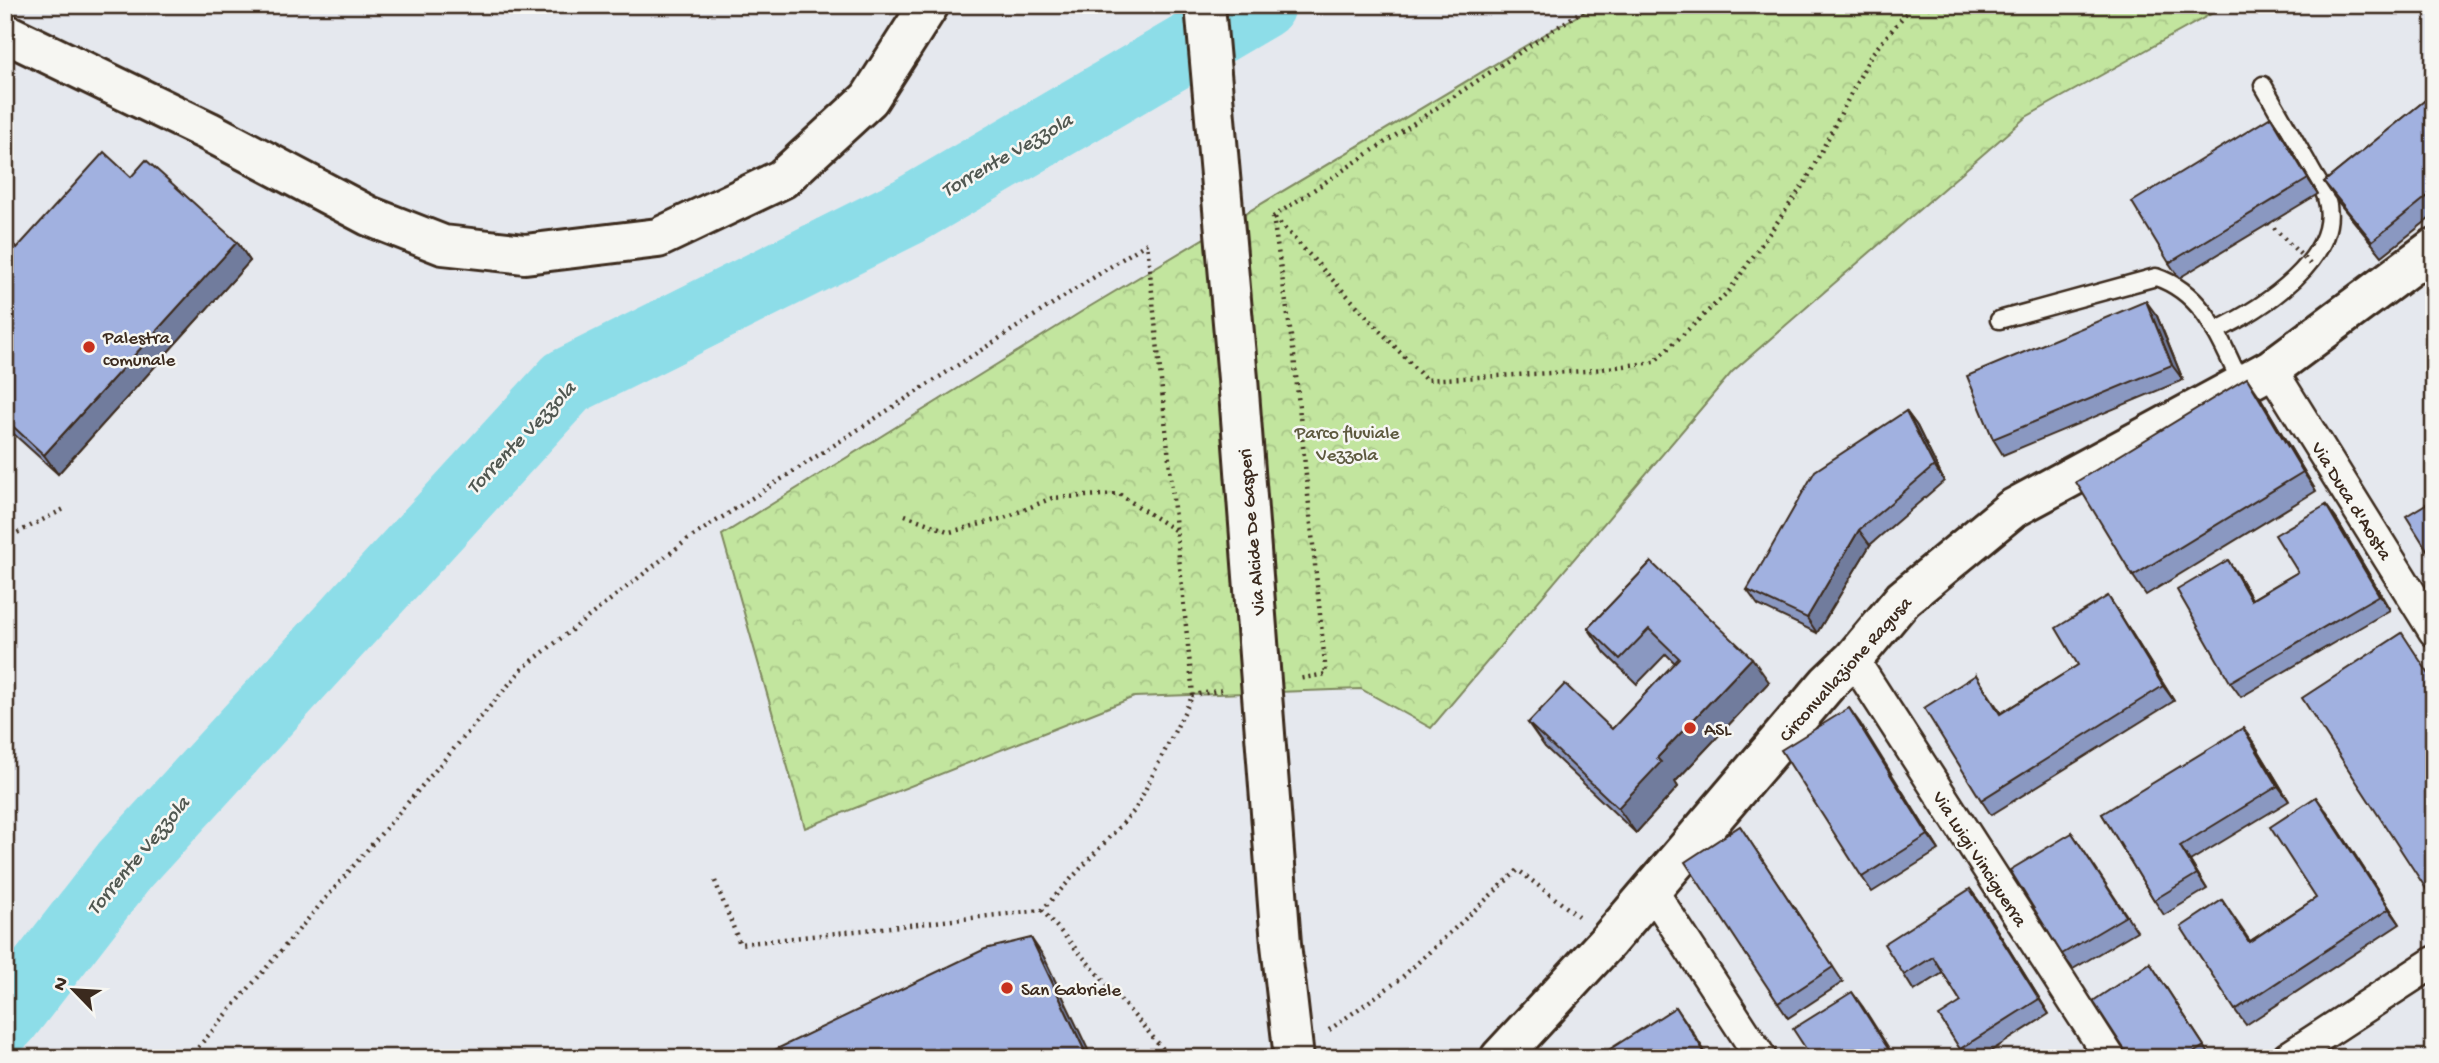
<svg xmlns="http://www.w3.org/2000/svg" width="2439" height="1063" font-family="'Gochi Hand',sans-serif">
	<defs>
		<pattern id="forest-crowns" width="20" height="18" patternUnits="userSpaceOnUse" patternTransform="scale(1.75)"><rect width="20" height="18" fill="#c2e59e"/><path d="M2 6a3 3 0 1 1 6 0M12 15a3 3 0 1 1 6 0" fill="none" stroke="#a8c588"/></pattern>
	</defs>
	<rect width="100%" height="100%" fill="#e5e8ee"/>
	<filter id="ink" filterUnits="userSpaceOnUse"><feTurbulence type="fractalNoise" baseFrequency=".0143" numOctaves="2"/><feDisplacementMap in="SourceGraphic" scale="14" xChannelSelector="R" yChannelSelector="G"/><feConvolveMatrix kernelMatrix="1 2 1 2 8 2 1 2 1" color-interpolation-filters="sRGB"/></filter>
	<g filter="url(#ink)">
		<polygon fill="url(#forest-crowns)" stroke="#7e885e" stroke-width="2" points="1597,5 2227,5 2026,117 1732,372 1431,728 1361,689 1134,697 805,828 722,535 1089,307 1552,30"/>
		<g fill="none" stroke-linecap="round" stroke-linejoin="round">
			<polyline stroke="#8ddde8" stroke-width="68" points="5,1020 125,865 567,382 909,211 1261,5"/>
			<g stroke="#3b2a1e" stroke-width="21">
				<g id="lane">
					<path d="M 1999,320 L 2156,277 C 2206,294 2220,341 2242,385"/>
					<path d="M 2215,331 C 2260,310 2345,257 2326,197 C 2322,186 2313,175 2308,164 C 2293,138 2278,111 2263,85"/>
				</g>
			</g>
			<g stroke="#3b2a1e" stroke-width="35">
				<g id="street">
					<polyline points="2271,369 2434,631"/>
					<polyline points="1853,659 2110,1058"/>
					<polyline points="1651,889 1761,1058"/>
					<polyline points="2287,1058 2434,962"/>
				</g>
			</g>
			<g stroke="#3b2a1e" stroke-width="44">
				<g id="secondary">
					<polyline points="5,33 208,131 369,216 443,245 525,254 658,238 782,179 869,99 929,5"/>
					<polyline points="1500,1058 1609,940 1828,683 1853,659 1903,599 2012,509 2271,369 2434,248"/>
				</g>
			</g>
			<g stroke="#3b2a1e" stroke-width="4.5" stroke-dasharray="2 5" stroke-linecap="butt">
				<polyline points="1273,217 1294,356 1326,674 1298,679"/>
				<polyline points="1273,217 1591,5"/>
				<polyline points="1275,218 1426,380 1586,371 1654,362 1729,291 1806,181 1871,55 1913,5"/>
				<polyline points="905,515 950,532 1004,518 1052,498 1119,494 1176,531"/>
				<polyline points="5,539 66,508"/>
				<polyline points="715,881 740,944 1042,910 1135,810 1193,695"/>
				<polyline points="1042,910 1171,1058"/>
				<polyline points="1329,1030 1399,980 1518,870 1578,916"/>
				<polyline points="189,1058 523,668 687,540 1147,243 1193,695 1224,690"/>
			</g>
			<use href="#lane" stroke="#f6f6f2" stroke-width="16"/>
			<use href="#street" stroke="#f6f6f2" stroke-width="30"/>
			<use href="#secondary" stroke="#f6f6f2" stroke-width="38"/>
			<g stroke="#3b2a1e" stroke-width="44" stroke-linecap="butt">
				<polyline id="primary-bridge" points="1205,5 1238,379 1281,944 1294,1058"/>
			</g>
			<polyline stroke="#3b2a1e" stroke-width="4.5" stroke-dasharray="2 5" stroke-linecap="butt" points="2269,223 2312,266"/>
			<use href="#primary-bridge" stroke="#f6f6f2" stroke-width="38"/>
		</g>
		<g fill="#8a98c1" stroke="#3b2a1e" stroke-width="2">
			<polygon points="2434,93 2434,215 2382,256 2334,197 2324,182"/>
			<polygon points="2271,117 2281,132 2318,194 2179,278 2169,263"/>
			<polygon points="131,177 237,242 250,261 58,474 5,426 5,238 17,248"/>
			<polygon points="2157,316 2183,380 2003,455 1993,439"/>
			<polygon points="2260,397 2316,491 2146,595 2133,576"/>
			<polygon points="1906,411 1917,426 1944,481 1870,545 1817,633 1758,605 1747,590"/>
			<polygon points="2326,505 2337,520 2390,610 2241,697 2230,682 2238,575 2252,599 2298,572"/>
			<polygon points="1651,562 1769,682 1675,782 1678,787 1636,833 1545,747 1528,723 1612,729 1675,663 1666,654 1637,684 1605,653 1588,628"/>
			<polygon points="2118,611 2174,701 1991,815 1981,800 1976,675 2001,713 2078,665"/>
			<polygon points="1849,708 1939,850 1872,892 1862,877"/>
			<polygon points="2254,743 2289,801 2190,861 2207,889 2164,915 2154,900 2102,814"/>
			<polygon points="2327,812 2400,924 2246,1025 2235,1010 2222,900 2250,941 2316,898"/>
			<polygon points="1740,826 1843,982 1788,1018 1778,1003"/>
			<polygon points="2072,833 2137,931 2073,969 2062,954"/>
			<polygon points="1970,889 1981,904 2049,1014 1980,1058 1966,1058 1960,1049 1961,1002 1943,973 1914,991 1904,975"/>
			<polygon points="2150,963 2160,978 2212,1058 2130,1058"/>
		</g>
		<g fill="#717c9d" stroke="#3b2a1e" stroke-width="2">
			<polygon points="2271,117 2281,132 2318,194 2308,179"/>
			<polygon points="237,242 250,261 58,474 44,455"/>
			<polygon points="2146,301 2157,316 2183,380 2172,365"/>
			<polygon points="2247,378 2260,397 2316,491 2303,472"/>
			<polygon points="1906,411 1917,426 1944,481 1934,466"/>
			<polygon points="2326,505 2337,520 2390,610 2379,595"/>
			<polygon points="1859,530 1870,545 1817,633 1807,618"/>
			<polygon points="2228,560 2238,575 2261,615 2251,600"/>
			<polygon points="2108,596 2118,611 2174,701 2163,686"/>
			<polygon points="1752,658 1769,682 1675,782 1678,787 1636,833 1618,808 1657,758"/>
			<polygon points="1849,708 1860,723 1939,850 1928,835"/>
			<polygon points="2243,728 2254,743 2289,801 2278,786"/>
			<polygon points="2316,797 2327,812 2400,924 2389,909"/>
			<polygon points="2180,846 2190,861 2207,889 2197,874"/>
			<polygon points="1970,889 1981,904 2049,1014 2039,999"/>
			<polygon points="1031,938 1044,957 1092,1058 1088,1058"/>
			<polygon points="1852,992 1863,1007 1895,1058 1894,1058"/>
			<polygon points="1676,1007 1689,1026 1709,1058 1708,1058"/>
		</g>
		<g fill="#a1b1e0" stroke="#3b2a1e" stroke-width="2">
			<polygon points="2426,5 2434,5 2434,16"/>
			<polygon points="2434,93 2434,191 2372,241 2324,182"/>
			<polygon points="2271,117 2308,179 2169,263 2132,202"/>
			<polygon points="104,152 131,177 146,160 237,242 44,455 5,419 5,238 17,248"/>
			<polygon points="2146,301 2172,365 1993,439 1967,376"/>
			<polygon points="2247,378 2303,472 2133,576 2076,482"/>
			<polygon points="1906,411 1934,466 1859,530 1807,618 1747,590 1815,471"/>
			<polygon points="2434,499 2434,561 2406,516"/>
			<polygon points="2326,505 2379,595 2230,682 2177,590 2228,560 2251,600 2298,572 2275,535"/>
			<polygon points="1651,562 1752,658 1657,758 1661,762 1618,808 1528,723 1565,684 1612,729 1679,658 1649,629 1620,659 1588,628"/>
			<polygon points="2108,596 2163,686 1981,800 1924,708 1976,675 2000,714 2078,665 2056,628"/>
			<polygon points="2402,633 2434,682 2434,901 2302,698"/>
			<polygon points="1849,708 1928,835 1862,877 1781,750"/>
			<polygon points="2243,728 2278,786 2180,846 2197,874 2154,900 2102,814"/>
			<polygon points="2316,797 2389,909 2235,1010 2181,927 2222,900 2249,942 2316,898 2270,827"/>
			<polygon points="1740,826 1833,967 1778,1003 1685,862"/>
			<polygon points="2072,833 2126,916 2062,954 2010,870"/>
			<polygon points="1970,889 2039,999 1960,1049 1939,1016 1961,1002 1933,957 1904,975 1884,944"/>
			<polygon points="1031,938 1088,1058 758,1058 985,949"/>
			<polygon points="2150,963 2204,1046 2185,1058 2130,1058 2093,1001"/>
			<polygon points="1852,992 1894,1058 1812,1058 1793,1029"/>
			<polygon points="1676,1007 1708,1058 1596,1058"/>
			<polygon points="2072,1052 2075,1058 2062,1058"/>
		</g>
	</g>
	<g fill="#c8321e" stroke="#f6f6f2" stroke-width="2.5">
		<circle cx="89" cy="347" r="7"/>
		<circle cx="1690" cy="728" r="7"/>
		<circle cx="1007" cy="988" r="7"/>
	</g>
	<g text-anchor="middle" stroke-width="5" stroke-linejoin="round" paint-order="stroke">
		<g font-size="19" fill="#3b2a1e" stroke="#f6f6f2" text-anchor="start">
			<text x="103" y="343">Palestra<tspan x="103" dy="22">comunale</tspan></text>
			<text x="1704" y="735">ASL</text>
			<text x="1021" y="995">San Gabriele</text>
		</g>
		<g font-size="19" fill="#5d593e" stroke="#f6f6f2">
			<text x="1347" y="438">Parco fluviale<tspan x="1347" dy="22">Vezzola</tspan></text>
		</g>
		<g font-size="19" fill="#3b2a1e" stroke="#f6f6f2">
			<text transform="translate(2353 500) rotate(58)" y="7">Via Duca d'Aosta</text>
			<text transform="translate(1250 532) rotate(-95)" y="7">Via Alcide De Gasperi</text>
			<text transform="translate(1844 668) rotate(-48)" y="7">Circonvallazione Ragusa</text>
			<text transform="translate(1981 858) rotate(57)" y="7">Via Luigi Vinciguerra</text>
		</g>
		<g font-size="21" font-style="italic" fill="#505750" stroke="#f6f6f2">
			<text transform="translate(1006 154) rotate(-30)" y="7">Torrente Vezzola</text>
			<text transform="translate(520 437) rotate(-46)" y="7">Torrente Vezzola</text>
			<text transform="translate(137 855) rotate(-50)" y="7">Torrente Vezzola</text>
		</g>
	</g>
	<rect width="2439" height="1063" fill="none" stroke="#f6f6f2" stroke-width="28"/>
	<rect x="14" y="14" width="2411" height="1035" fill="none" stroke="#3b2a1e" stroke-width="2.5" filter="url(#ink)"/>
	<g transform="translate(74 990) rotate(295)" stroke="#f6f6f2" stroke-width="5" paint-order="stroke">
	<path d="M0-5L12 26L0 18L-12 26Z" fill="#3b2a1e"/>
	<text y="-10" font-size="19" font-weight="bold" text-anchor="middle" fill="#3b2a1e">N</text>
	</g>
</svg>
